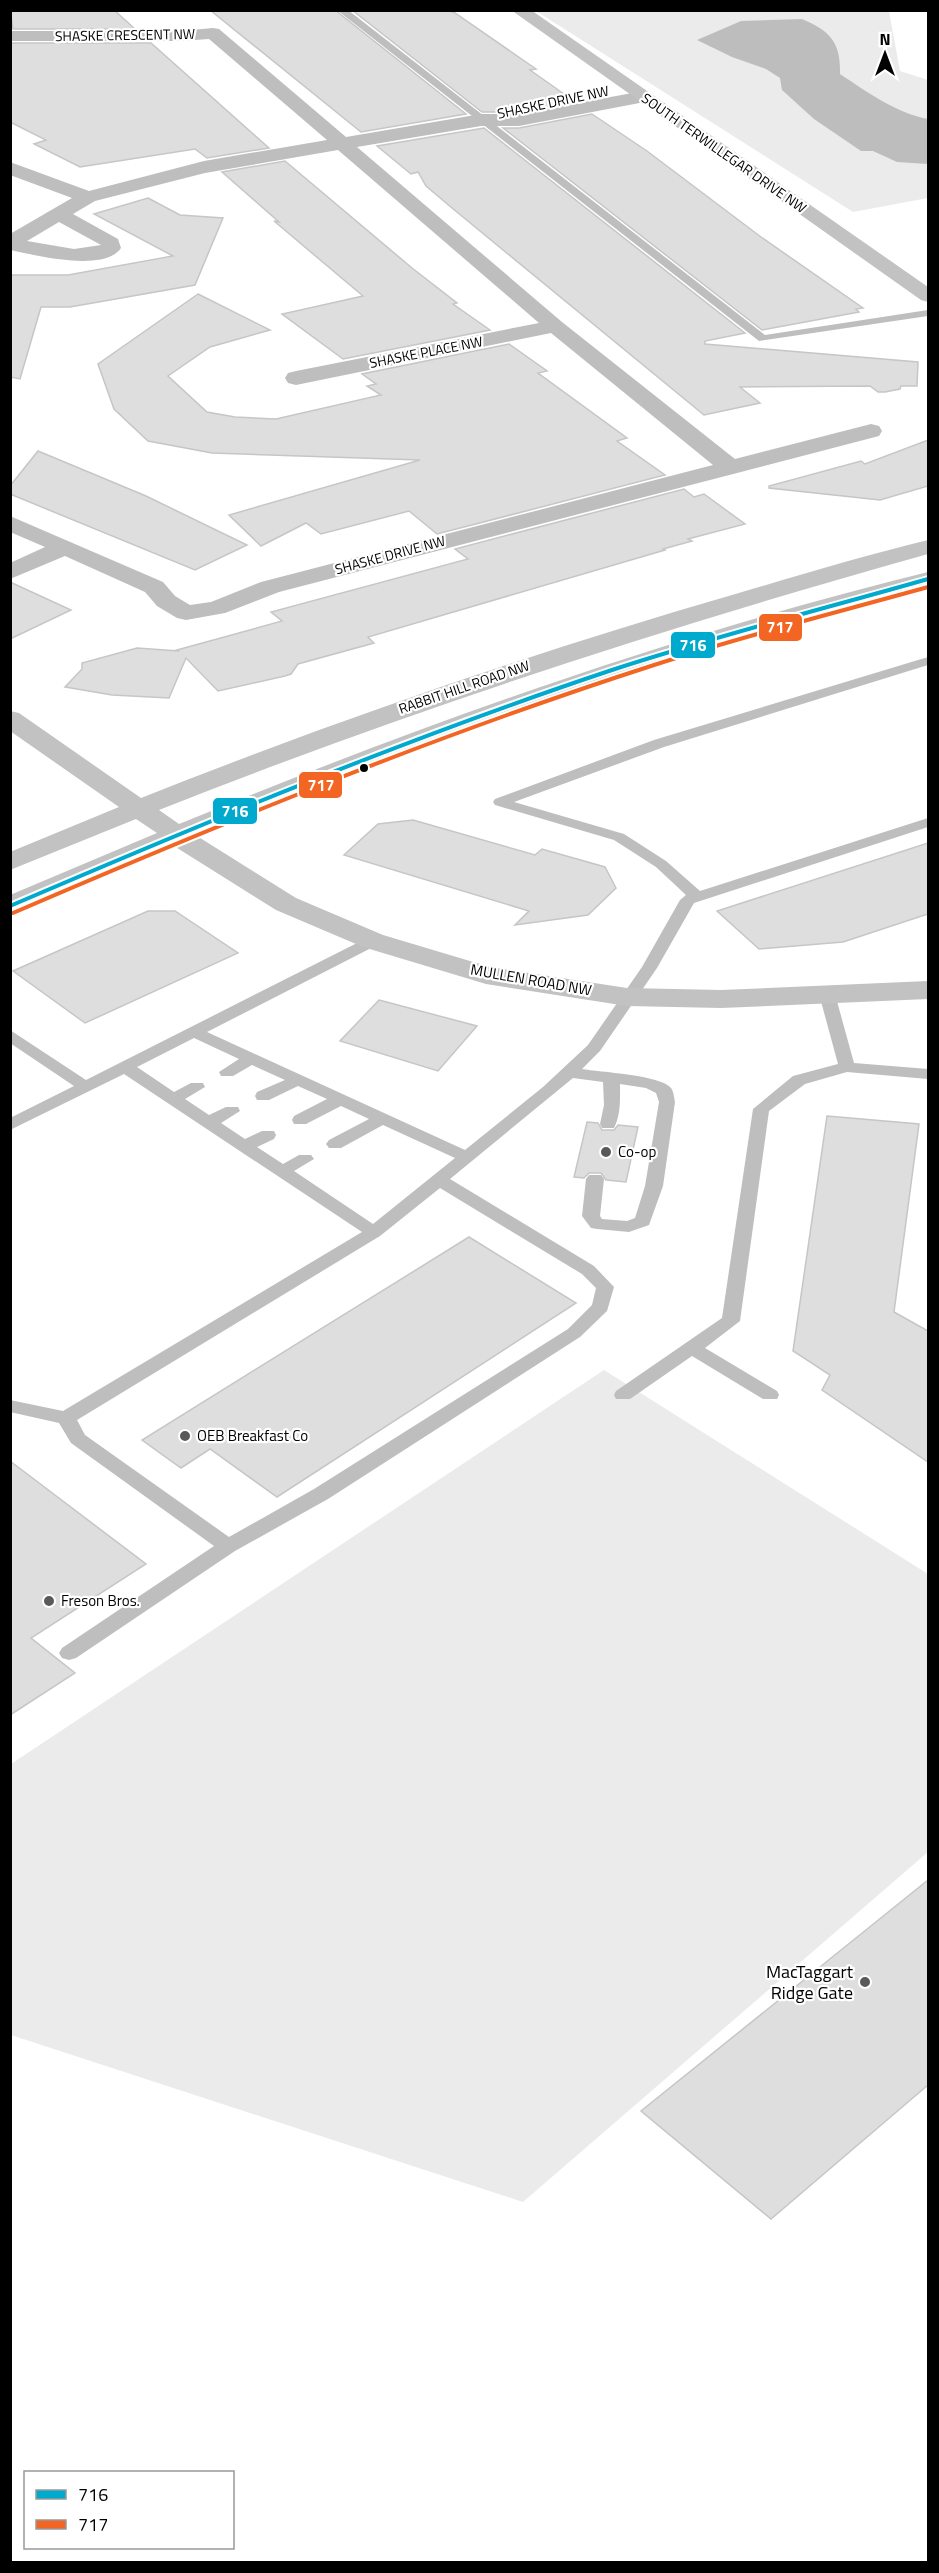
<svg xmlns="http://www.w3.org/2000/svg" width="939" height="2573" font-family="'Titillium Web',sans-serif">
	<rect width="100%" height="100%" fill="#fff"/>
	<g fill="#ebebeb">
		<polygon points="536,11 889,11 900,71 928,80 928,198 853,212"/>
		<polygon points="604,1370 928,1574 928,1852 523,2202 11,2035 11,1764"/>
	</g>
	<path fill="#bdbdbd" d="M 802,19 C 830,31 841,42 840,74 C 867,92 896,113 928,119 L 928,164 L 897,162 L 873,151 L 861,151 L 814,119 L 782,90 L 780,78 L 766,69 L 732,57 L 697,40 L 741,21 Z"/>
	<g fill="#dedede" stroke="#c6c6c6" stroke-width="1.5">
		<polygon points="10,10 114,10 135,29 13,29"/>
		<polygon points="210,10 335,10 466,114 361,132"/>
		<polygon points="352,10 447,10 455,13 536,69 530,70 574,101 519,112 482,112"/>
		<polygon points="10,43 151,43 269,148 207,158 195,149 80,167 34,144 46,140 10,122"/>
		<polygon points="592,114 647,151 761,237 863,308 856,309 859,312 762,330 503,128 519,128"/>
		<polygon points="484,128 745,333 705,341 705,344 918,362 917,386 901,386 900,389 885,392 878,392 870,386 740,387 760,403 704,415 452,208 426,186 418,172 411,174 377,146"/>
		<polygon points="285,161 412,268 457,303 453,304 490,330 343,359 282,314 363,296 274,221 279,222 222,172"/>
		<polygon points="148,198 180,215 223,218 195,285 70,307 41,307 20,379 10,377 10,275 68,275 173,256 94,214"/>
		<polygon points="198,294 270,330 210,347 168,376 207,412 235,417 276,419 381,395 367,386 376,384 362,374 509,344 547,371 538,373 627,438 617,441 665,475 437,534 409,511 321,534 306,523 261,546 229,515 420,460 212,453 148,441 114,409 98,364"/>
		<polygon points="928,440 928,486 880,500 769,488 769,486 861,461 865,464"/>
		<polygon points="38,451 146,496 247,545 195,570 10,494 10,486"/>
		<polygon points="684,489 694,497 704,494 745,524 688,539 692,541 663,549 665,550 368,637 374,643 298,664 291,674 285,676 218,691 186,658 169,698 112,695 65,687 82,669 82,663 137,648 179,651 177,650 282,621 271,612 468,559 455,549"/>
		<polygon points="10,582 71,610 10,639"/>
		<polygon points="413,820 535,855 542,849 605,867 616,888 588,915 515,925 529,911 344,855 378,824"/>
		<polygon points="928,843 928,914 843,942 759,949 717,911"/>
		<polygon points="148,911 175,911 238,953 85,1023 13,971"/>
		<polygon points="379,1000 477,1026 438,1071 340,1041"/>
		<polygon points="827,1116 919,1124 894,1312 928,1331 928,1462 822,1390 830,1375 793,1351"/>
		<polygon points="587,1122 598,1123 602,1130 614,1130 618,1125 638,1127 626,1182 606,1180 601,1173 589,1173 584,1178 574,1177"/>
		<polygon points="469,1237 576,1303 277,1497 210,1449 181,1468 142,1440"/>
		<polygon points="10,1461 146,1564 31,1638 75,1673 10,1715"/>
		<polygon points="928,1880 928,2085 771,2219 641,2111"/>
	</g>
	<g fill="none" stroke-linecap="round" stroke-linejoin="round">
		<g fill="#bebebe" fill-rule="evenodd">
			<polygon points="337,10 348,10 765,335 928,310 928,316 759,341"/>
			<path d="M 928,657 L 928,665 L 664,747 L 514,802 L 624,834 L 666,861 L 700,891 L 928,818 L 928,827 L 694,903 L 657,968 L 600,1051 L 582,1069 C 599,1072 661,1075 671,1088 C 674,1092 674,1098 675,1102 L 663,1186 L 649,1225 L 629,1232 L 597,1229 L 591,1228 L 582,1216 L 586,1179 L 589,1175 L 601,1175 L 604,1179 L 600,1216 L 602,1219 L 627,1221 L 635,1218 L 645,1186 L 659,1102 L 656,1093 L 646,1088 L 620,1084 C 620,1099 621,1115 614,1128 L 602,1128 L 600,1124 L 604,1105 L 603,1082 L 573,1078 L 450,1179 L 594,1266 L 614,1287 L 607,1311 L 580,1337 L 328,1499 L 235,1551 L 76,1658 L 69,1660 L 62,1658 L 59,1653 L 62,1648 L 214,1546 L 71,1443 L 59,1423 L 10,1412 L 10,1400 L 63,1411 L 362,1232 L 124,1074 L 10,1130 L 10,1118 L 74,1086 L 10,1043 L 10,1030 L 86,1080 L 367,938 L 379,938 L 381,941 L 379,944 L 207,1032 L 465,1150 L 543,1087 L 588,1045 L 642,967 L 680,900 L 686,895 L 656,867 L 614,840 L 495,805 L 493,802 L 495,799 L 654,740 ZM 194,1038 L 239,1059 L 219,1072 L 221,1076 L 233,1076 L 252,1065 L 285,1080 L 257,1092 L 255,1096 L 257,1100 L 269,1100 L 298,1086 L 327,1099 L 294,1116 L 292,1120 L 294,1124 L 306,1124 L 341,1106 L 369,1119 L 329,1140 L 326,1144 L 329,1148 L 341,1148 L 383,1125 L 455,1158 L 373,1224 L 294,1171 L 314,1159 L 311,1155 L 299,1155 L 283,1164 L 257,1147 L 274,1139 L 276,1135 L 274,1131 L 262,1131 L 245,1139 L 221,1123 L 240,1111 L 238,1107 L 226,1107 L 209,1115 L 185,1099 L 205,1087 L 203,1083 L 191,1083 L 174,1092 L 137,1067 ZM 440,1188 L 582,1274 L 596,1288 L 592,1305 L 568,1329 L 314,1489 L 229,1537 L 85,1435 L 77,1420 L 380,1236 Z"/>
			<polygon points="827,989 835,994 854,1063 928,1069 928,1079 847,1072 805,1084 769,1111 740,1321 705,1348 777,1391 779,1395 777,1399 763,1399 692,1356 630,1399 616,1399 614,1395 616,1391 722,1318 753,1109 793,1076 838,1064 819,994"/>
		</g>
		<path fill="#bebebe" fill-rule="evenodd" d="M 213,28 L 219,29 L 346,137 L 481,114 L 519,114 L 643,91 L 650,93 L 652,97 L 650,101 L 519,126 L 481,126 L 357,147 L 562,322 L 735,459 L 871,424 L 879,426 L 882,431 L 879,436 L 279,592 L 225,613 L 186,620 L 177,618 L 157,606 L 145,592 L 65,556 L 10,579 L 10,563 L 45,547 L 10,532 L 10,516 L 163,582 L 175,596 L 190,605 L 211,602 L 261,582 L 713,465 L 551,333 L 296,385 L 288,383 L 285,378 L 288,373 L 296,371 L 539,323 L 338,150 L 205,173 L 95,201 L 73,214 L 118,239 L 121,248 C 104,273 35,255 10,250 L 10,234 L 72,198 L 10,175 L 10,162 L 89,191 L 204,161 L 327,140 L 209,39 L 180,41 L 10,41 L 10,31 L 180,31 ZM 59,222 L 101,245 L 74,249 L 27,241 Z"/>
		<g fill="#c2c2c2" fill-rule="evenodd">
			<polygon points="511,10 531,10 928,287 928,302 921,300"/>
			<path d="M 928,540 L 928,554 C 667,627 411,710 159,810 L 179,824 C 423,724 672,635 928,572 L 928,586 L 622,675 L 394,758 L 197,836 L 296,898 L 383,935 L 490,967 L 627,988 L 721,990 L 928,981 L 928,999 L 721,1008 L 627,1006 L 486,984 L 363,947 L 276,910 L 174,846 L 10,914 L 10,895 L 157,833 L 136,819 L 10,870 L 10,852 L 119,807 L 10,731 L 10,711 L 19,713 L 141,798 C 335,721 532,653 732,595 C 797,576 862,556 928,540 Z"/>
		</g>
		<g stroke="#fff" stroke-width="8">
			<path id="bus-1" d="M 10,906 C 208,821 408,738 612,670 C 716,636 823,609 928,579"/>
		</g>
		<g stroke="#fff" stroke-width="8">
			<path id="bus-2" d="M 13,913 C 222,823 434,736 651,666 C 742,636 835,613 928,587"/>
		</g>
		<use href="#bus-1" stroke="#00a9ce" stroke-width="4"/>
		<use href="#bus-2" stroke="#f26522" stroke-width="4"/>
	</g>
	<circle fill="#000" stroke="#fff" stroke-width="2" cx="364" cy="768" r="5"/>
	<g fill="#595959" stroke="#fff" stroke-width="2">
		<circle cx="606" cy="1152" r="6"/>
		<circle cx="185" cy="1436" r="6"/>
		<circle cx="49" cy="1601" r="6"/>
		<circle cx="865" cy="1982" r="6"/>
	</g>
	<g text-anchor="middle" stroke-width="4.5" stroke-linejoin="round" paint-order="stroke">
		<g font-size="14" fill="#000" stroke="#fff">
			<text transform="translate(125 35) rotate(-1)" y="5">SHASKE CRESCENT NW</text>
			<text transform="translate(553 102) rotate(-12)" y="5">SHASKE DRIVE NW</text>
			<text transform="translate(724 153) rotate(35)" y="5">SOUTH TERWILLEGAR DRIVE NW</text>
			<text transform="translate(426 352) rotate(-11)" y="5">SHASKE PLACE NW</text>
			<text transform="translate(390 555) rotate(-15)" y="5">SHASKE DRIVE NW</text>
			<text transform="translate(464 687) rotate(-19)" y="5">RABBIT HILL ROAD NW</text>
		</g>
		<g font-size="15" fill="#000" stroke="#fff">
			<text transform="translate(531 980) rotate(10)" y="5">MULLEN ROAD NW</text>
		</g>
		<g font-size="15" fill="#000" stroke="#fff" text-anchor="start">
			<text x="618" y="1157">Co-op</text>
			<text x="197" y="1441">OEB Breakfast Co</text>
			<text x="61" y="1606">Freson Bros.</text>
		</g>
		<g font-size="18" fill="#000" stroke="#fff" text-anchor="end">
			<text x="853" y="1978">MacTaggart<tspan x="853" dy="21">Ridge Gate</tspan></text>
		</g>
	</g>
	<g stroke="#fff" stroke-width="2">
		<rect x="758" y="613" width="45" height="29" rx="6" fill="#f26522"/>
		<rect x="670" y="631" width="46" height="28" rx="6" fill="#00a9ce"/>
		<rect x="298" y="771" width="45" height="28" rx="6" fill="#f26522"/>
		<rect x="212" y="797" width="46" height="28" rx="6" fill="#00a9ce"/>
	</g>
	<g font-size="16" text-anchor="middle" font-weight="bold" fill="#fff">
		<text x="780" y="633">717</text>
		<text x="693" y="651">716</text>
		<text x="321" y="791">717</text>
		<text x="235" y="817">716</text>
	</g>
	<rect width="939" height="2573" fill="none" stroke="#000000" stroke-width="24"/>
	<rect x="24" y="2471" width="210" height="78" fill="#ffffff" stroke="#999999" stroke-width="1.5"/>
	<rect x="36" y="2490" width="30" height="9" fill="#00a9ce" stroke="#999999" stroke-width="1.5"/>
	<text x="78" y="2501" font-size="18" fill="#000000">716</text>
	<rect x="36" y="2520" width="30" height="9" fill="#f26522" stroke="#999999" stroke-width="1.5"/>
	<text x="78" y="2531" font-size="18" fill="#000000">717</text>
	<g transform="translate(885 54)" stroke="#ffffff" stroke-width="4.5" paint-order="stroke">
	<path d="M0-4.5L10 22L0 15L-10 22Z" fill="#000000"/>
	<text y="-9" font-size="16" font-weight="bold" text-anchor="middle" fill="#000000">N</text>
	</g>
</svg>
